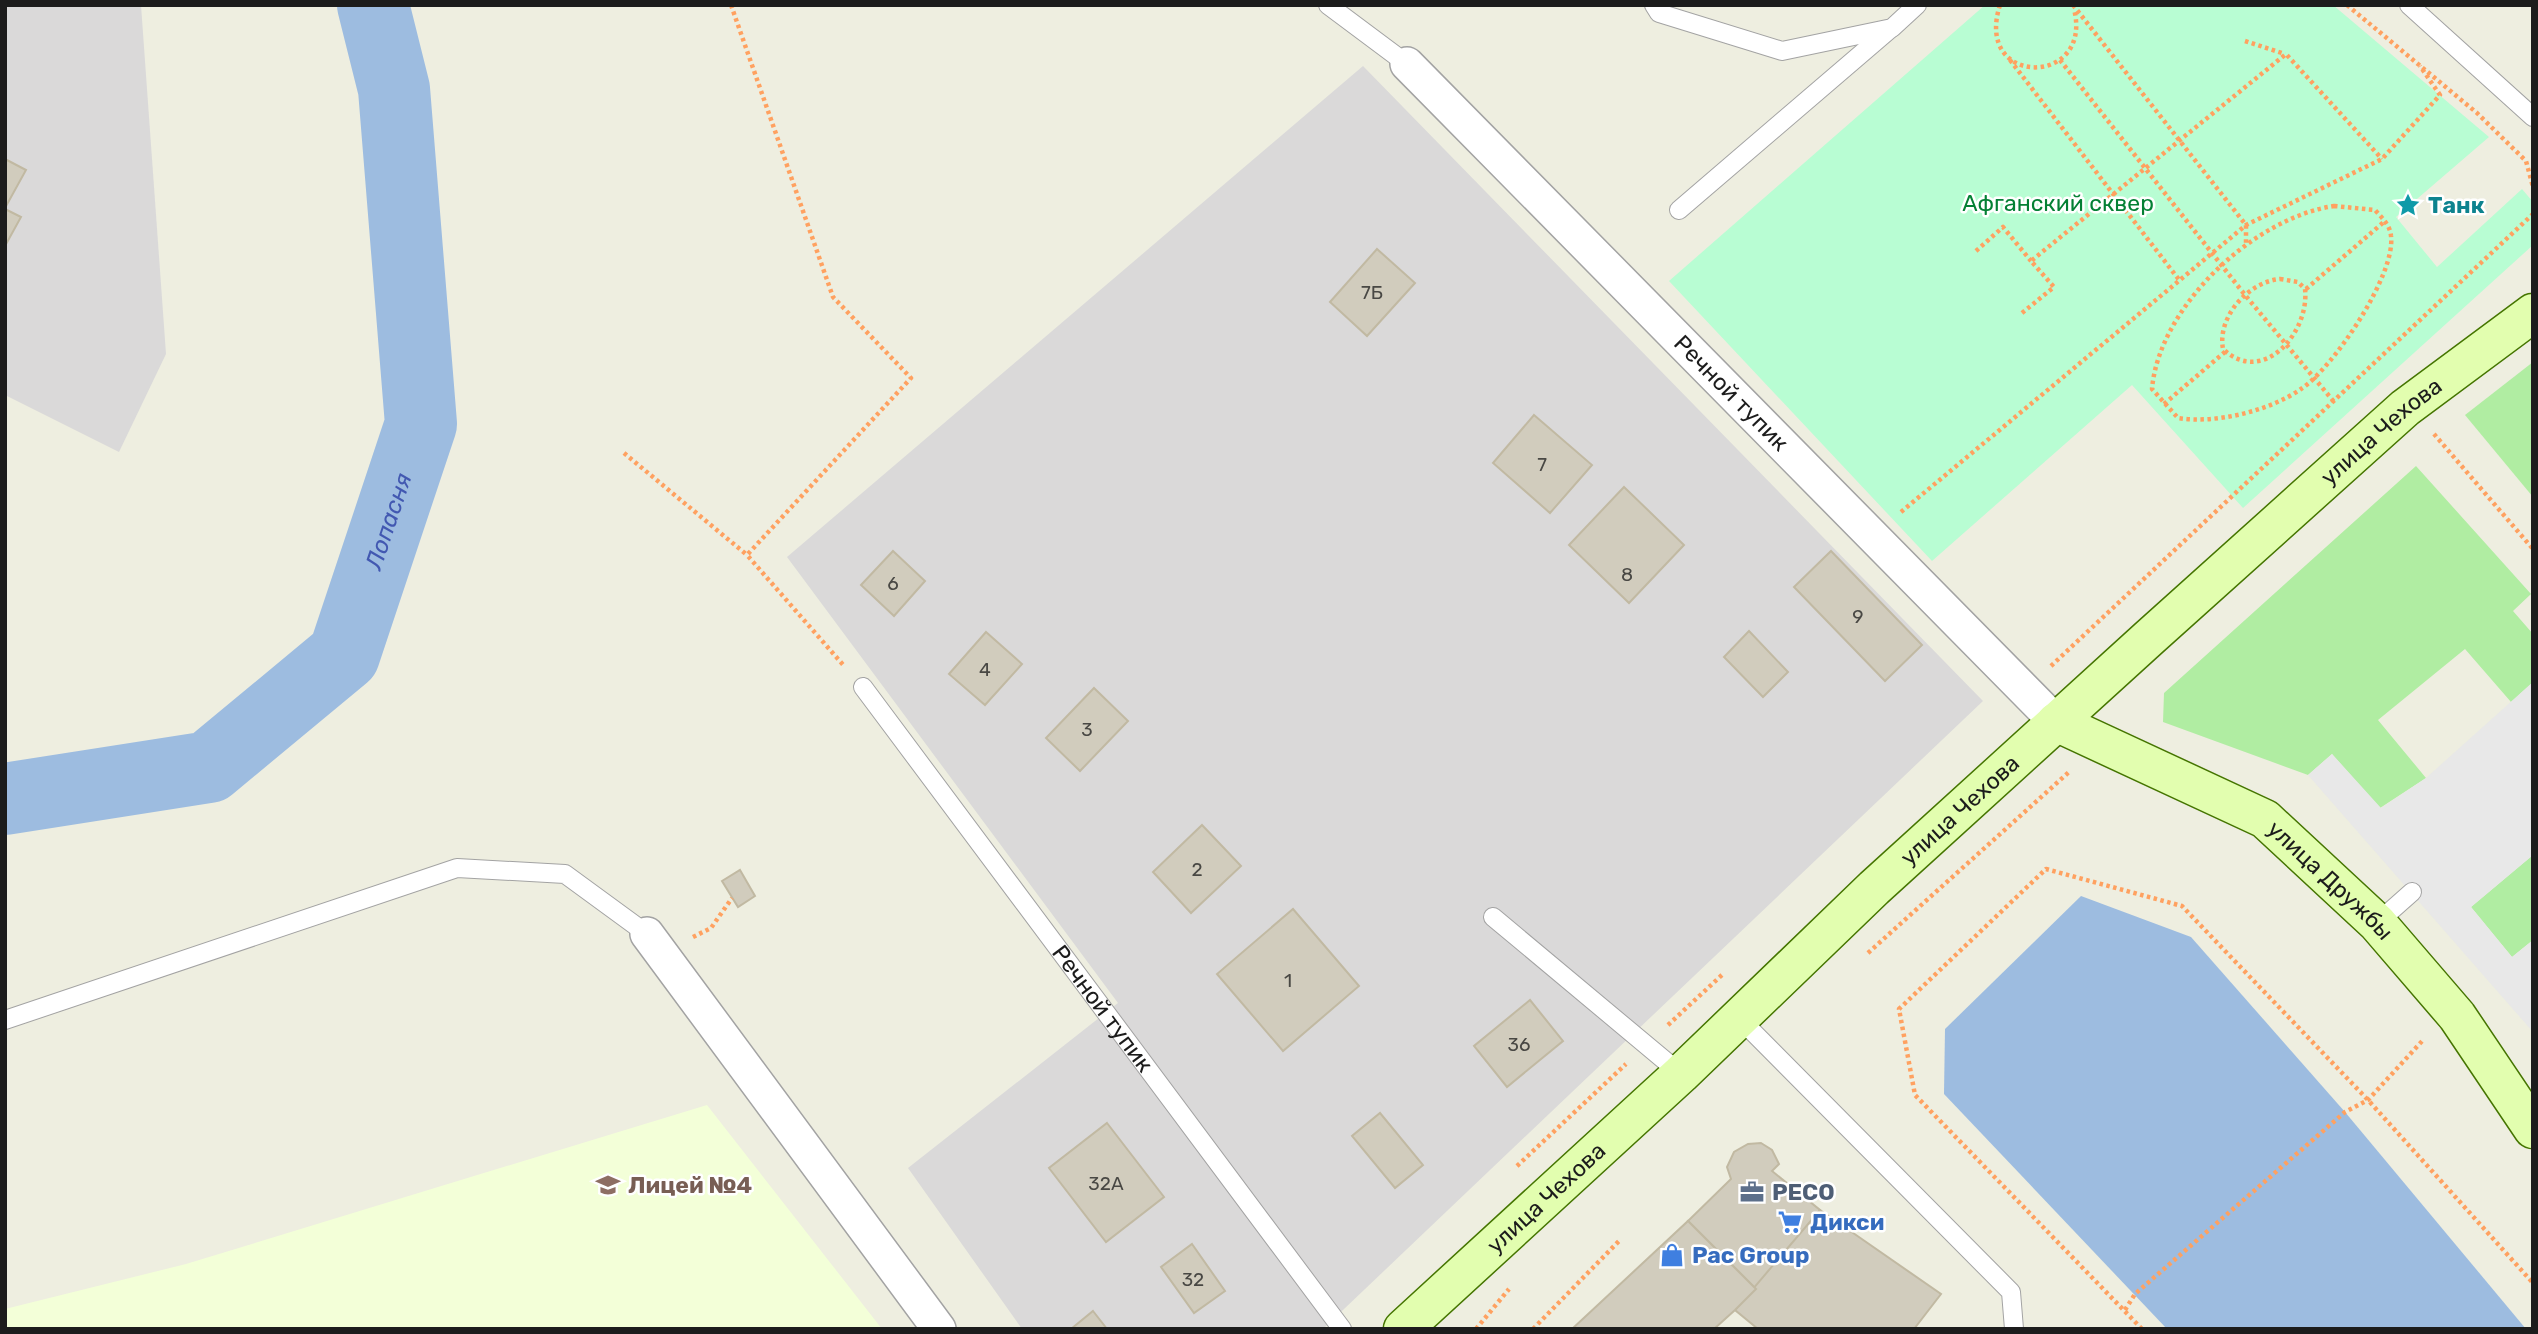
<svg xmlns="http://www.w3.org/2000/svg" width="2538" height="1334" font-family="Rubik,sans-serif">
	<rect width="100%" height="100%" fill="#eeeee0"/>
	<g fill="#dad9d9">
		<polygon points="5,5 141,5 166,354 119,452 5,395"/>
		<polygon points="1363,66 1983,701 1323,1329 1022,1329 908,1168 1118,1003 787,557"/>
	</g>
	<polygon fill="#f3ffd8" points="707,1105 882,1329 5,1329 5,1309 186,1264"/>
	<g fill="#b0eda2">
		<polygon points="2533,362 2533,497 2465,415"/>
		<polygon points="2416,466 2531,594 2513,611 2533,634 2533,682 2511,702 2465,649 2378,720 2426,778 2380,808 2332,754 2308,775 2163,722 2164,693"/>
		<polygon points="2533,855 2533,940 2512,957 2471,907"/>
	</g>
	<polygon fill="#b8fdd3" points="1985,5 2333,5 2489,137 2396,217 2437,267 2522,189 2533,202 2533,245 2243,508 2132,385 1932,561 1669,281"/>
	<polygon fill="#e8e8e8" points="2533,682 2533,855 2471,907 2512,957 2533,940 2533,1032 2308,775 2332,754 2381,808 2426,778"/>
	<polygon fill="#9dbce0" points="2081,896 2191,937 2345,1112 2526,1329 2167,1329 1944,1094 1945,1029"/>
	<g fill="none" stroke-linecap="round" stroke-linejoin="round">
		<path stroke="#9dbce0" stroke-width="72" id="s1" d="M 5,799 L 209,767 L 344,655 L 421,424 L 394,89 L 373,5"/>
	</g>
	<g fill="#d1ccbd" stroke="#c1b9a2" stroke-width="2">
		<polygon points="5,159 26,170 5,208"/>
		<polygon points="5,209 21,217 5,246"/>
		<polygon points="1377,249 1415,283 1367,336 1330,302"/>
		<polygon points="1534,415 1592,465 1550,513 1493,463"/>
		<polygon points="1624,487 1684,545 1629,603 1569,545"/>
		<polygon points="893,551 925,581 894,616 861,585"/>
		<polygon points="1831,551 1922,645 1885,681 1794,587"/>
		<polygon points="1749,631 1788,672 1763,697 1724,657"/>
		<polygon points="986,632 1022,664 985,705 949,674"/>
		<polygon points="1094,688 1128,721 1080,771 1046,738"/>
		<polygon points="1202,825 1241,866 1191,913 1153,872"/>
		<polygon points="740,870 755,896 738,907 722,881"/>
		<polygon points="1293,909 1359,986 1283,1051 1217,974"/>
		<polygon points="1530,1000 1563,1041 1507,1087 1474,1046"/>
		<polygon points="1380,1113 1423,1165 1395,1188 1352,1136"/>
		<polygon points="1107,1123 1164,1197 1106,1242 1049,1168"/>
		<polygon points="1761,1143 1772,1150 1779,1164 1772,1171 1820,1210 1756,1289 1688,1221 1731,1179 1727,1167 1734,1152 1748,1144"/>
		<polygon points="1820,1210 1941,1294 1914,1329 1758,1329 1735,1310"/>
		<polygon points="1688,1221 1756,1289 1735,1310 1714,1329 1572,1329"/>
		<polygon points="1192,1244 1225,1291 1194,1313 1161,1267"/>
		<polygon points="1093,1311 1107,1329 1071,1329"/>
	</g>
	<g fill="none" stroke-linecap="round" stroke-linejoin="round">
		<g stroke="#a3a3a3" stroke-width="20">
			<g id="lane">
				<polyline points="1328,5 1407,64"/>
				<polyline points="1654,5 1659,13 1782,51 1892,28 1917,5"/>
				<polyline points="2409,5 2533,117"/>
				<polyline points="1679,210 1889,30"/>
				<path id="s2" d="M 863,687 L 1342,1329"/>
				<polyline points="1493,917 1681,1074"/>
				<polyline points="2377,923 2412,892"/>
				<polyline points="1739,1018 2011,1292 2014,1329"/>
				<polyline points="5,1020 457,868 565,874 647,934"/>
			</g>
		</g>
		<g stroke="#a3a3a3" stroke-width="36">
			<g id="street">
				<path id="s3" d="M 1407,64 L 2056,722"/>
				<polyline points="647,934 939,1329"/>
			</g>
		</g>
		<g stroke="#457500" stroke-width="41">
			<g id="secondary">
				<path id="s4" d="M 2056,722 L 2265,819 L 2377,923 L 2457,1016 L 2533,1129"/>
				<path id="s5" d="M 1403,1329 L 1681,1074 L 1874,888 L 2149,638 L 2405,408 L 2533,313"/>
			</g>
		</g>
		<g stroke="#ffa160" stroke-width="4.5" stroke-dasharray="3.5 3.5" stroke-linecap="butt">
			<polyline points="731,5 833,297 911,378 747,555 845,667"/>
			<path d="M 2000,5 C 1973,88 2094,87 2074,9"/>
			<polyline points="2073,5 2246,225 2246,245"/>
			<polyline points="2347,5 2477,113 2526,161 2533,187"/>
			<polyline points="2245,41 2285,54"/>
			<polyline points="2010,60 2180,281"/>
			<polyline points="2060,60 2245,295 2335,403"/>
			<path d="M 2334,206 L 2375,210 C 2382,218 2390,225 2391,236 C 2396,275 2333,368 2301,389 C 2269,411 2216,424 2178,418 L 2152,389 C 2159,307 2253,218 2334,206 Z"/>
			<polyline points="1976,251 2003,227 2031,261"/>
			<path d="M 2280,279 L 2298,282 L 2305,289 C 2310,332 2263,387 2223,349 C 2217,317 2248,282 2280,279 Z"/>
			<polyline points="2306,289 2385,221"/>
			<polyline points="2022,313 2054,287 2031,261 2286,54 2382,159"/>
			<polyline points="2164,404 2226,351"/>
			<polyline points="2434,434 2533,549"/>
			<polyline points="624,453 747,555"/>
			<polyline points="1901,512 2246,225 2382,159 2440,95 2420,66"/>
			<polyline points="2051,666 2533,214"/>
			<polyline points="693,937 711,928 732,898"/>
			<polyline points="1868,953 2069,772"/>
			<polyline points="1668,1025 1723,974"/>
			<polyline points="1517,1166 1626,1064"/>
			<polyline points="2125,1310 2135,1294 2345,1112 2368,1100 2424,1039"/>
			<polyline points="1476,1329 1509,1289"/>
			<polyline points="1533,1329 1620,1240"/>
			<polyline points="2142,1329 1915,1095 1899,1009 2046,869 2182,906 2368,1100 2533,1283"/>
		</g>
		<use href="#lane" stroke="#fff" stroke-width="18"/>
		<use href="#street" stroke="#fff" stroke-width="33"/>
		<use href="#secondary" stroke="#e2feaf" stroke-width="38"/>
	</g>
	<defs>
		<g id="sight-bare" transform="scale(1.89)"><path d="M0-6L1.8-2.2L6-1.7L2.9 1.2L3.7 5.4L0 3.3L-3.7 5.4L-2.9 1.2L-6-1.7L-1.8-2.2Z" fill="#0f9aa8" stroke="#fff" stroke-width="2.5" paint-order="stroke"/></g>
		<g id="school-bare" transform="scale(1.89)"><path d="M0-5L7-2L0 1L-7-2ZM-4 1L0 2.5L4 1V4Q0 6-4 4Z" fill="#8d6e63" stroke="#fff" stroke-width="2.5" paint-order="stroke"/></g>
		<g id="office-bare" transform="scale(1.89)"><path d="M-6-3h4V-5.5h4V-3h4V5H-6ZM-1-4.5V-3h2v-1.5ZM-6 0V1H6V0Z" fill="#5c6f8a" stroke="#fff" stroke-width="2.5" paint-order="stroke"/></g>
		<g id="supermarket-bare" transform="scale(1.89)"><path d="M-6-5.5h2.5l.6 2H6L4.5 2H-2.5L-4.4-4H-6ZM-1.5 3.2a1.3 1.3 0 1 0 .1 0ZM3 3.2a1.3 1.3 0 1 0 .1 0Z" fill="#3f7fe0" stroke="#fff" stroke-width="2.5" paint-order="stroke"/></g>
		<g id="shop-bare" transform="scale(1.89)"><path d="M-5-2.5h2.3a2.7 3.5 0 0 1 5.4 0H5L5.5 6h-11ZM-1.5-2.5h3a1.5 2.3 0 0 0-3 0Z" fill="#3f7fe0" stroke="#fff" stroke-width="2.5" paint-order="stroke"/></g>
	</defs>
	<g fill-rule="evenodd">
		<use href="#sight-bare" x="2408" y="205"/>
		<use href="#school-bare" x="608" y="1185"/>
		<use href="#office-bare" x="1752" y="1192"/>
		<use href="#supermarket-bare" x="1790" y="1222"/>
		<use href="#shop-bare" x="1672" y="1255"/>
	</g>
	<g text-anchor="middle" stroke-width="5" stroke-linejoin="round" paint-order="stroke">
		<g font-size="19" fill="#494844">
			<text x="1372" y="299">7Б</text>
			<text x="1542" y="471">7</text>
			<text x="1627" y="581">8</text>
			<text x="893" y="590">6</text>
			<text x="1858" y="623">9</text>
			<text x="985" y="676">4</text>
			<text x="1087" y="736">3</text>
			<text x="1197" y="876">2</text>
			<text x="1288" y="987">1</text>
			<text x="1519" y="1051">36</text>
			<text x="1106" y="1190">32А</text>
			<text x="1193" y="1286">32</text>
		</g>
		<g font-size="23" fill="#048034" stroke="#fff">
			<text x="2058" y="211">Афганский сквер</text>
		</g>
		<g font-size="23" font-weight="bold" fill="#0d838f" stroke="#fff" text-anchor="start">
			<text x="2428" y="213">Танк</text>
		</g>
		<g font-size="23" fill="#1c1c1c" stroke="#fff">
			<text dy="8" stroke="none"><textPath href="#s3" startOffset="462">Речной тупик</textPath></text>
			<text dy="8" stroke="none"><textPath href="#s5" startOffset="1328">улица Чехова</textPath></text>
			<text dy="8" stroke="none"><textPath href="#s5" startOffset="761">улица Чехова</textPath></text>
			<text dy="8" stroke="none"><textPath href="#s4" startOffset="320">улица Дружбы</textPath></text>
			<text dy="8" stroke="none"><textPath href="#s2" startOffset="401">Речной тупик</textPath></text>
			<text dy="8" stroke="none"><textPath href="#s5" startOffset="194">улица Чехова</textPath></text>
		</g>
		<g font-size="23" font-weight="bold" fill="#785e54" stroke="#fff" text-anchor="start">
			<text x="628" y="1193">Лицей №4</text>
		</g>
		<g font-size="23" font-weight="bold" fill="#4e5e75" stroke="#fff" text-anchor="start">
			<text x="1772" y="1200">РЕСО</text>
		</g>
		<g font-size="23" font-weight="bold" fill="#366cbe" stroke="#fff" text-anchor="start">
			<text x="1810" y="1230">Дикси</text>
			<text x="1692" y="1263">Pac Group</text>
		</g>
		<g font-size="24" font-style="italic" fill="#4258b1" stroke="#fff">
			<text dy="8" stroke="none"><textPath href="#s1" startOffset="523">Лопасня</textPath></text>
		</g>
	</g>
	<rect width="2538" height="1334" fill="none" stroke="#1c1c1c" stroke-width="14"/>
</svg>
